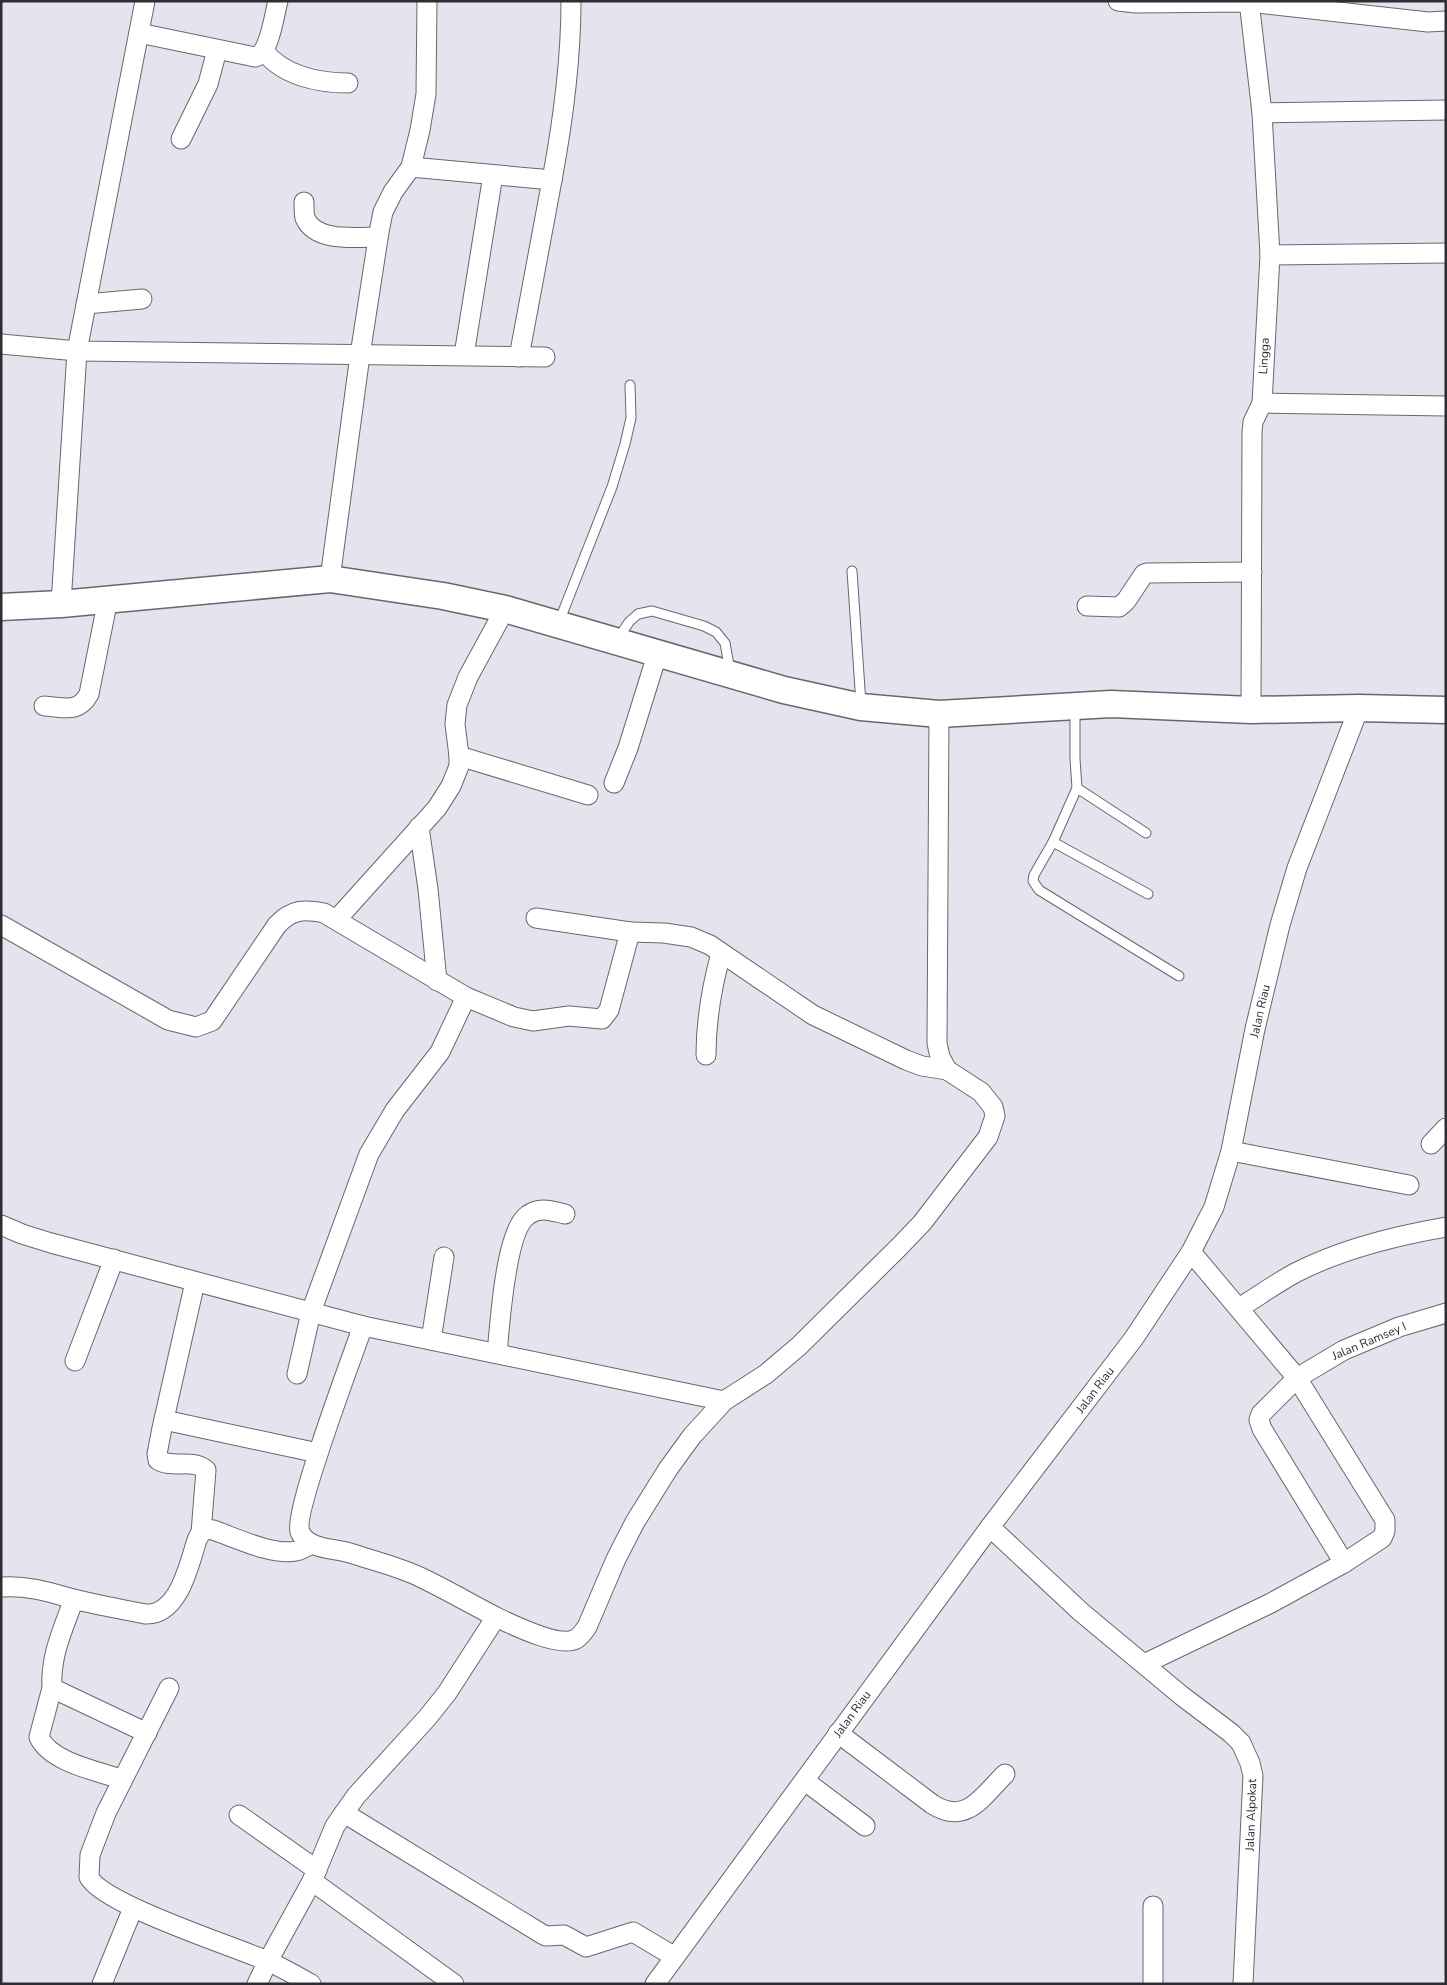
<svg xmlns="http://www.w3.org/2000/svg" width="1447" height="1985" font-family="'Nunito Sans',sans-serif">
	<rect width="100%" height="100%" fill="#e4e4ee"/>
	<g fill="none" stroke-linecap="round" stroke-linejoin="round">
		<g stroke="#67676f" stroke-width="11">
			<g id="service">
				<polyline points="852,571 861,704"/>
				<polyline points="559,622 612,487 625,444 631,418 630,385"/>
				<polyline points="618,639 629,622 638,614 652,611 704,626 716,632 725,643 730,671"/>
				<polyline points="1075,708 1075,759 1077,788 1146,833"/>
				<polyline points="1077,788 1053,842 1034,875 1033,881 1039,890 1179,976"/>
				<polyline points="1053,842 1148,894"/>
			</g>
		</g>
		<g stroke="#67676f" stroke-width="21">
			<g id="minor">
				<polyline points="1118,1 1136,3 1249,2 1428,22 1446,21"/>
				<polyline points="1249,1 1262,113 1270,255 1262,403 1253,422 1252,432 1251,710"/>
				<path d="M 139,33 L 255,57 C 270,53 274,15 278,1"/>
				<path d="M 264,51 C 283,76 319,83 348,83"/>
				<polyline points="1262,113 1446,110"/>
				<polyline points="181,139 208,84 217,50"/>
				<path d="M 411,167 L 552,180 C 563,121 571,61 571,1"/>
				<path d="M 304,202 C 304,207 304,214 305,218 C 316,243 357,237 378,237"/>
				<polyline points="1270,255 1446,253"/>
				<polyline points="86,304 142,299"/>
				<polyline points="1,344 77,351 545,357"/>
				<polyline points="464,355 493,175"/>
				<polyline points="519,357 552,180"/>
				<polyline points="1262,403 1446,406"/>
				<polyline points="330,579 360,355 379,232 383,212 393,192 411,167 420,130 426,94 427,1"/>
				<polyline points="61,604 77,351 145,1"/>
				<polyline points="1087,606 1119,607 1126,601 1144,574 1147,573 1252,572"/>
				<path d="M 44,706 C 64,707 78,714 89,694 L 108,599"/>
				<polyline points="459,756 588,795"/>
				<polyline points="614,783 628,748 657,655"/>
				<polyline points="419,827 428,889 437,981"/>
				<polyline points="536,918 630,932"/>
				<polyline points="337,919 437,808 451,786 459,766 459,756 455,724 457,705 468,677 505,609"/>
				<path d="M 1,925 L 168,1020 L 196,1027 L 212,1021 L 277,925 C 292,909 304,909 324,913 L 466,997 L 514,1017 L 533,1021 L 569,1016 L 602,1019 L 609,1010 L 630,932 L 664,933 L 691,937 L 710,945 L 813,1015 L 906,1060 L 922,1066 L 947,1070"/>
				<path d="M 706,1055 C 706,1020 712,986 721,953"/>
				<polyline points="1431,1144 1446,1128"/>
				<polyline points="1231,1151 1409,1185"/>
				<polyline points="1,1225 22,1234 51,1243 363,1326 724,1401"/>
				<polyline points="1191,1252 1297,1378 1385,1520 1385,1531 1382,1538 1344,1563"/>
				<path d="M 195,1282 L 162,1428 L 157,1454 L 158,1460 C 173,1469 193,1458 206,1470 L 201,1533"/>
				<path d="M 1239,1308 C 1257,1297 1275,1284 1295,1273 C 1341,1249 1394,1236 1446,1227"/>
				<path d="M 363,1326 C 353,1354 293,1514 300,1532 C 308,1550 334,1548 350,1553 C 374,1561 400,1567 422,1578 C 447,1590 471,1604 496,1617"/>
				<polyline points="431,1340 444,1257"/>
				<path d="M 497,1353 C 500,1325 505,1230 528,1215 C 540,1206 552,1211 565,1214"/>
				<polyline points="75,1361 114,1259"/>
				<polyline points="297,1374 311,1312 369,1154 395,1110 440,1052 466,997"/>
				<polyline points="164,1420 318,1453"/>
				<polyline points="990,1527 1081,1612 1182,1696 1231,1733 1241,1743 1250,1763 1253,1776 1252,1796 1243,1984"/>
				<path d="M 1,1587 C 27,1585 49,1592 73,1599 C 97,1605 121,1609 145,1614 C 179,1616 189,1564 197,1540 C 200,1532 205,1528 213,1530 C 236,1538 273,1556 296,1551 C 301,1550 306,1547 311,1544"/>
				<path d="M 74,1599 C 63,1629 50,1656 52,1688 L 147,1733"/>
				<polyline points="1144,1664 1271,1603 1344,1563 1262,1429 1259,1420 1261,1414 1297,1378 1344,1350 1399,1327 1446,1313"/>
				<path d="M 52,1688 L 39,1737 C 50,1762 97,1771 121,1779"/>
				<path d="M 169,1688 L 106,1813 L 90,1855 L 89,1877 C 102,1904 233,1946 267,1961 C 282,1967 296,1976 311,1984"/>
				<path d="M 838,1733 L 932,1804 C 966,1826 982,1797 1005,1774"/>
				<polyline points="805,1781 865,1826"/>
				<polyline points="344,1813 542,1934 546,1936 564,1935 586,1947 633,1932 675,1957"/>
				<polyline points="239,1815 317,1870"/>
				<polyline points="312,1881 454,1984"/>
				<polyline points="102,1984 133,1908"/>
				<path d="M 257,1984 L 268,1961 L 312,1881 L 335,1826 L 356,1796 L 427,1718 L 447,1693 L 496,1617 C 513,1625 559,1648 576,1639 C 581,1636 584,1631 587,1627 L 616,1559 L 635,1522 L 668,1469 L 692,1436 L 724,1401 L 766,1374 L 799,1346 L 899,1247 L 922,1223 L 988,1137 L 995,1116 L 993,1107 L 981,1092 L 947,1070 L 940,1057 L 937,1043 L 939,714"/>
				<polyline points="655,1984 990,1527 1134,1338 1191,1252 1214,1207 1231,1151 1255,1029 1280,925 1297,868 1359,708"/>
				<polyline points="1153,1984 1153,1906"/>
			</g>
		</g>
		<g stroke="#67676f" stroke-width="29">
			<polyline id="secondary" points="1,607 61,604 330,579 443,596 505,609 784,690 861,707 939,714 1111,704 1251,710 1359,708 1446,710"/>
		</g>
		<use href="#service" stroke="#fff" stroke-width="9"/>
		<use href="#minor" stroke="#fff" stroke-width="19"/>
		<use href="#secondary" stroke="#fff" stroke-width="26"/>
	</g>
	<g text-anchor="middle" stroke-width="4.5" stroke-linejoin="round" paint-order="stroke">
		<g font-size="12" fill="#2e2e32" stroke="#fff">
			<text transform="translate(1264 356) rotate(-87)" y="4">Lingga</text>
			<text transform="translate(1260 1011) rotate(-77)" y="4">Jalan Riau</text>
			<text transform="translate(1369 1341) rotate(-23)" y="4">Jalan Ramsey I</text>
			<text transform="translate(1095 1390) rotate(-53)" y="4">Jalan Riau</text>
			<text transform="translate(852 1714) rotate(-54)" y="4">Jalan Riau</text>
			<text transform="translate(1251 1815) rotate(-88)" y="4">Jalan Alpokat</text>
		</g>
	</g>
	<rect width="1447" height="1985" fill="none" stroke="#2e2e32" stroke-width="5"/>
</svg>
